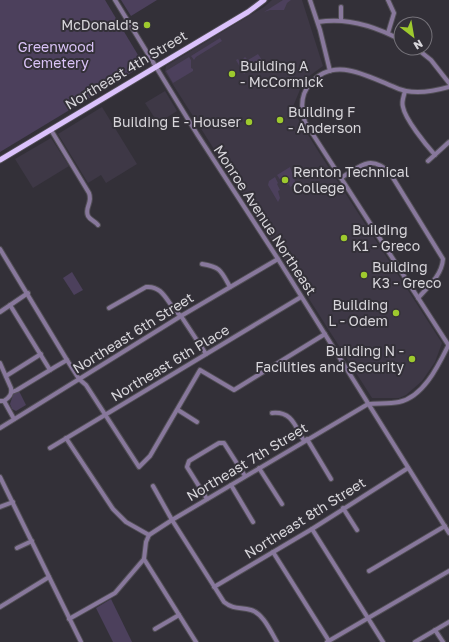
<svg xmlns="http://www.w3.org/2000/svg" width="449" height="642" font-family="'Golos Text',sans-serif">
	<rect width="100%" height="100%" fill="#333038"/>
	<g fill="#3e3846">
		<polygon points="272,0 302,0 323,66 304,80 292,109 320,154 442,343 435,362 422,381 406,395 399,398 372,398 165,72 166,66 264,7"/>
		<polygon points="165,91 177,111 158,123 145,103"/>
		<polygon points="102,107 137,164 106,183 101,175 88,183 58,134"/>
		<polygon points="51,138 69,166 33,188 15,159"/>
	</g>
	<g fill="#4c405c">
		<polygon points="0,0 105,0 144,65 0,152"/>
		<polygon points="121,0 157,0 131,16"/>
		<polygon points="283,0 291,0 287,3 284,10 270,10 264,12"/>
		<polygon points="220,38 222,41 196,57 194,60 191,56"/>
		<polygon points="258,54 262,60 261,62 263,60 264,62 244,74 236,60 238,59 240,62 245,57 248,60"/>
		<polygon points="189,57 191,60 191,68 193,69 193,71 173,83 166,71"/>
		<polygon points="290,167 297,187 294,189 292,186 290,187 289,184 287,185 285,182 284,183 282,180 281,181 277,175"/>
		<polygon points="275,177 278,183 277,184 280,190 278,191 280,198 278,202 268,185 269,181"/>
		<polygon points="72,272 83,290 74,295 63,278"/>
		<polygon points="19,391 26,405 16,411 12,409 10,404 14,392"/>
		<polygon points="111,599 132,642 113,642 96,608"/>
	</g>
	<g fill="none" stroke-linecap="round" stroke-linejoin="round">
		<g stroke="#514e55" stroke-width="6">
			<g id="minor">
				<polyline points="115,0 197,134 278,259 449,533"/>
				<polyline points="310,0 320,30 330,71"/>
				<polyline points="388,0 394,13 388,33"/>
				<polyline points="341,7 341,20"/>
				<path d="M 318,22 C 347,17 375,26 401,40"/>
				<polyline points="416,48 431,60 449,83"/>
				<path d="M 449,87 C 435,91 421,94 406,91 C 401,90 396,88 392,86 C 365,75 333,56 310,84 C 300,95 301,109 305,122 L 449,346"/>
				<path d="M 405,91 C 404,96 401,102 403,107 C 405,119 426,145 435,155"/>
				<path d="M 51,130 L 89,193 C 93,203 84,208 88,216 C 90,220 95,221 98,225"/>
				<polyline points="428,161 449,142"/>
				<path d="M 341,178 C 360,166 371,154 390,173 L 443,259 C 442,275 428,287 418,298"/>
				<polyline points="0,249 67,360 79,379 86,385 139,467 150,456 200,370 234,390 325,334"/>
				<path d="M 202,264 C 221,267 221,271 230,287"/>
				<polyline points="10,305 50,370"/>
				<path d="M 109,308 L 146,287 C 165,285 168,307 181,316 L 206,354"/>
				<polyline points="0,312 28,293"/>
				<path d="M 0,363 L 11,388 C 12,394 10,397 4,401"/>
				<polyline points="6,376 41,354"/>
				<polyline points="12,392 17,390 55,367 67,360"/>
				<polyline points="0,401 4,401 14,419"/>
				<polyline points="178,410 197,422"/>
				<path d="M 272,413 C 292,411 295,426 304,441"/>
				<polyline points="0,428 181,316 278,259"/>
				<polyline points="66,438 113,509 126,522 149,535"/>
				<polyline points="307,439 331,479"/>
				<polyline points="50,448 301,297"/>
				<polyline points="259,468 282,504"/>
				<polyline points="0,477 81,642"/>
				<polyline points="231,485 253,522"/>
				<path d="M 153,486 L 172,520 L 224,602 C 234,610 240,607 251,610 C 263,613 271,632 277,642"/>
				<polyline points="207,499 187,467 189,461 219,443 224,443 245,476"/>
				<polyline points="0,507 13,502"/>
				<polyline points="343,508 357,530"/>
				<polyline points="312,529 383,642"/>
				<polyline points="17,548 32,541"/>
				<polyline points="273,552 329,641"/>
				<polyline points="144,559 196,642"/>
				<polyline points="369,571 445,526"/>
				<polyline points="214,587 312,529 408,468"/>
				<polyline points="0,607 49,577"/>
				<path d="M 69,619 L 115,593 L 144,559 L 146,542 L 149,535 L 172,520 L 368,404 C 378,403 389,404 399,402 C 424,397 439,364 449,344"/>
				<polyline points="155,629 179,615"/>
				<polyline points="435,630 443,642"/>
				<polyline points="327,642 449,571"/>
				<polyline points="415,642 449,622"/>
			</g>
		</g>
		<g stroke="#514e55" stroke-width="7">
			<polyline id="major" points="0,160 248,12 264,0"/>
		</g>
		<use href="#minor" stroke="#88789c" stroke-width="4"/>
		<use href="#major" stroke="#dbc2fc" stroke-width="5"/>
	</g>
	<g fill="#9eca2e" stroke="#333038" stroke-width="1.5">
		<circle cx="147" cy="25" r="4"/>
		<circle cx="232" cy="74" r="4"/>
		<circle cx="280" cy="120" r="4"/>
		<circle cx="249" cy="122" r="4"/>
		<circle cx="285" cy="180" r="4"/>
		<circle cx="344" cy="238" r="4"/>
		<circle cx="364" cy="275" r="4"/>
		<circle cx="396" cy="313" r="4"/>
		<circle cx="412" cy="359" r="4"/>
	</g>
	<g text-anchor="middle" stroke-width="4" stroke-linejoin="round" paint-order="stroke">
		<g font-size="14" fill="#d8d6db" stroke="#333038" text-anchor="start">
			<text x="139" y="30" text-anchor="end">McDonald's</text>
			<text x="240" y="71">Building A<tspan x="240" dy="16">- McCormick</tspan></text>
			<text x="288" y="117">Building F<tspan x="288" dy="16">- Anderson</tspan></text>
			<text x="241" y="127" text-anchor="end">Building E - Houser</text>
			<text x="293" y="177">Renton Technical<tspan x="293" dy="16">College</tspan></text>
			<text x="352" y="235">Building<tspan x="352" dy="16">K1 - Greco</tspan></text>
			<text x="372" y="272">Building<tspan x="372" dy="16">K3 - Greco</tspan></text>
			<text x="388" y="310" text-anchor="end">Building<tspan x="388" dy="16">L - Odem</tspan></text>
			<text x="404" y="356" text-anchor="end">Building N -<tspan x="404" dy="16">Facilities and Security</tspan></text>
		</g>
		<g font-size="14" fill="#dac3f7" stroke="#333038">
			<text x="56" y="52">Greenwood<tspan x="56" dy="16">Cemetery</tspan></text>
		</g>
		<g font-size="14" fill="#d8d6db" stroke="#333038">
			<text transform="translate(126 70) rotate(-31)" y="5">Northeast 4th Street</text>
			<text transform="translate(265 220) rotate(57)" y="5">Monroe Avenue Northeast</text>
			<text transform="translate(133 333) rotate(-32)" y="5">Northeast 6th Street</text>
			<text transform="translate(170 363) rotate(-31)" y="5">Northeast 6th Place</text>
			<text transform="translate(247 462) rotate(-31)" y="5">Northeast 7th Street</text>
			<text transform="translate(305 518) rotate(-32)" y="5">Northeast 8th Street</text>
		</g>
	</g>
	<g transform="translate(413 36) rotate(149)"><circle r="19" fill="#333038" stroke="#757279"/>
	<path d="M0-3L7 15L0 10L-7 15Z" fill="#9eca2e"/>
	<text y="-6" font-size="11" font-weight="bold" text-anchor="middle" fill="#d8d6db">N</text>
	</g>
</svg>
